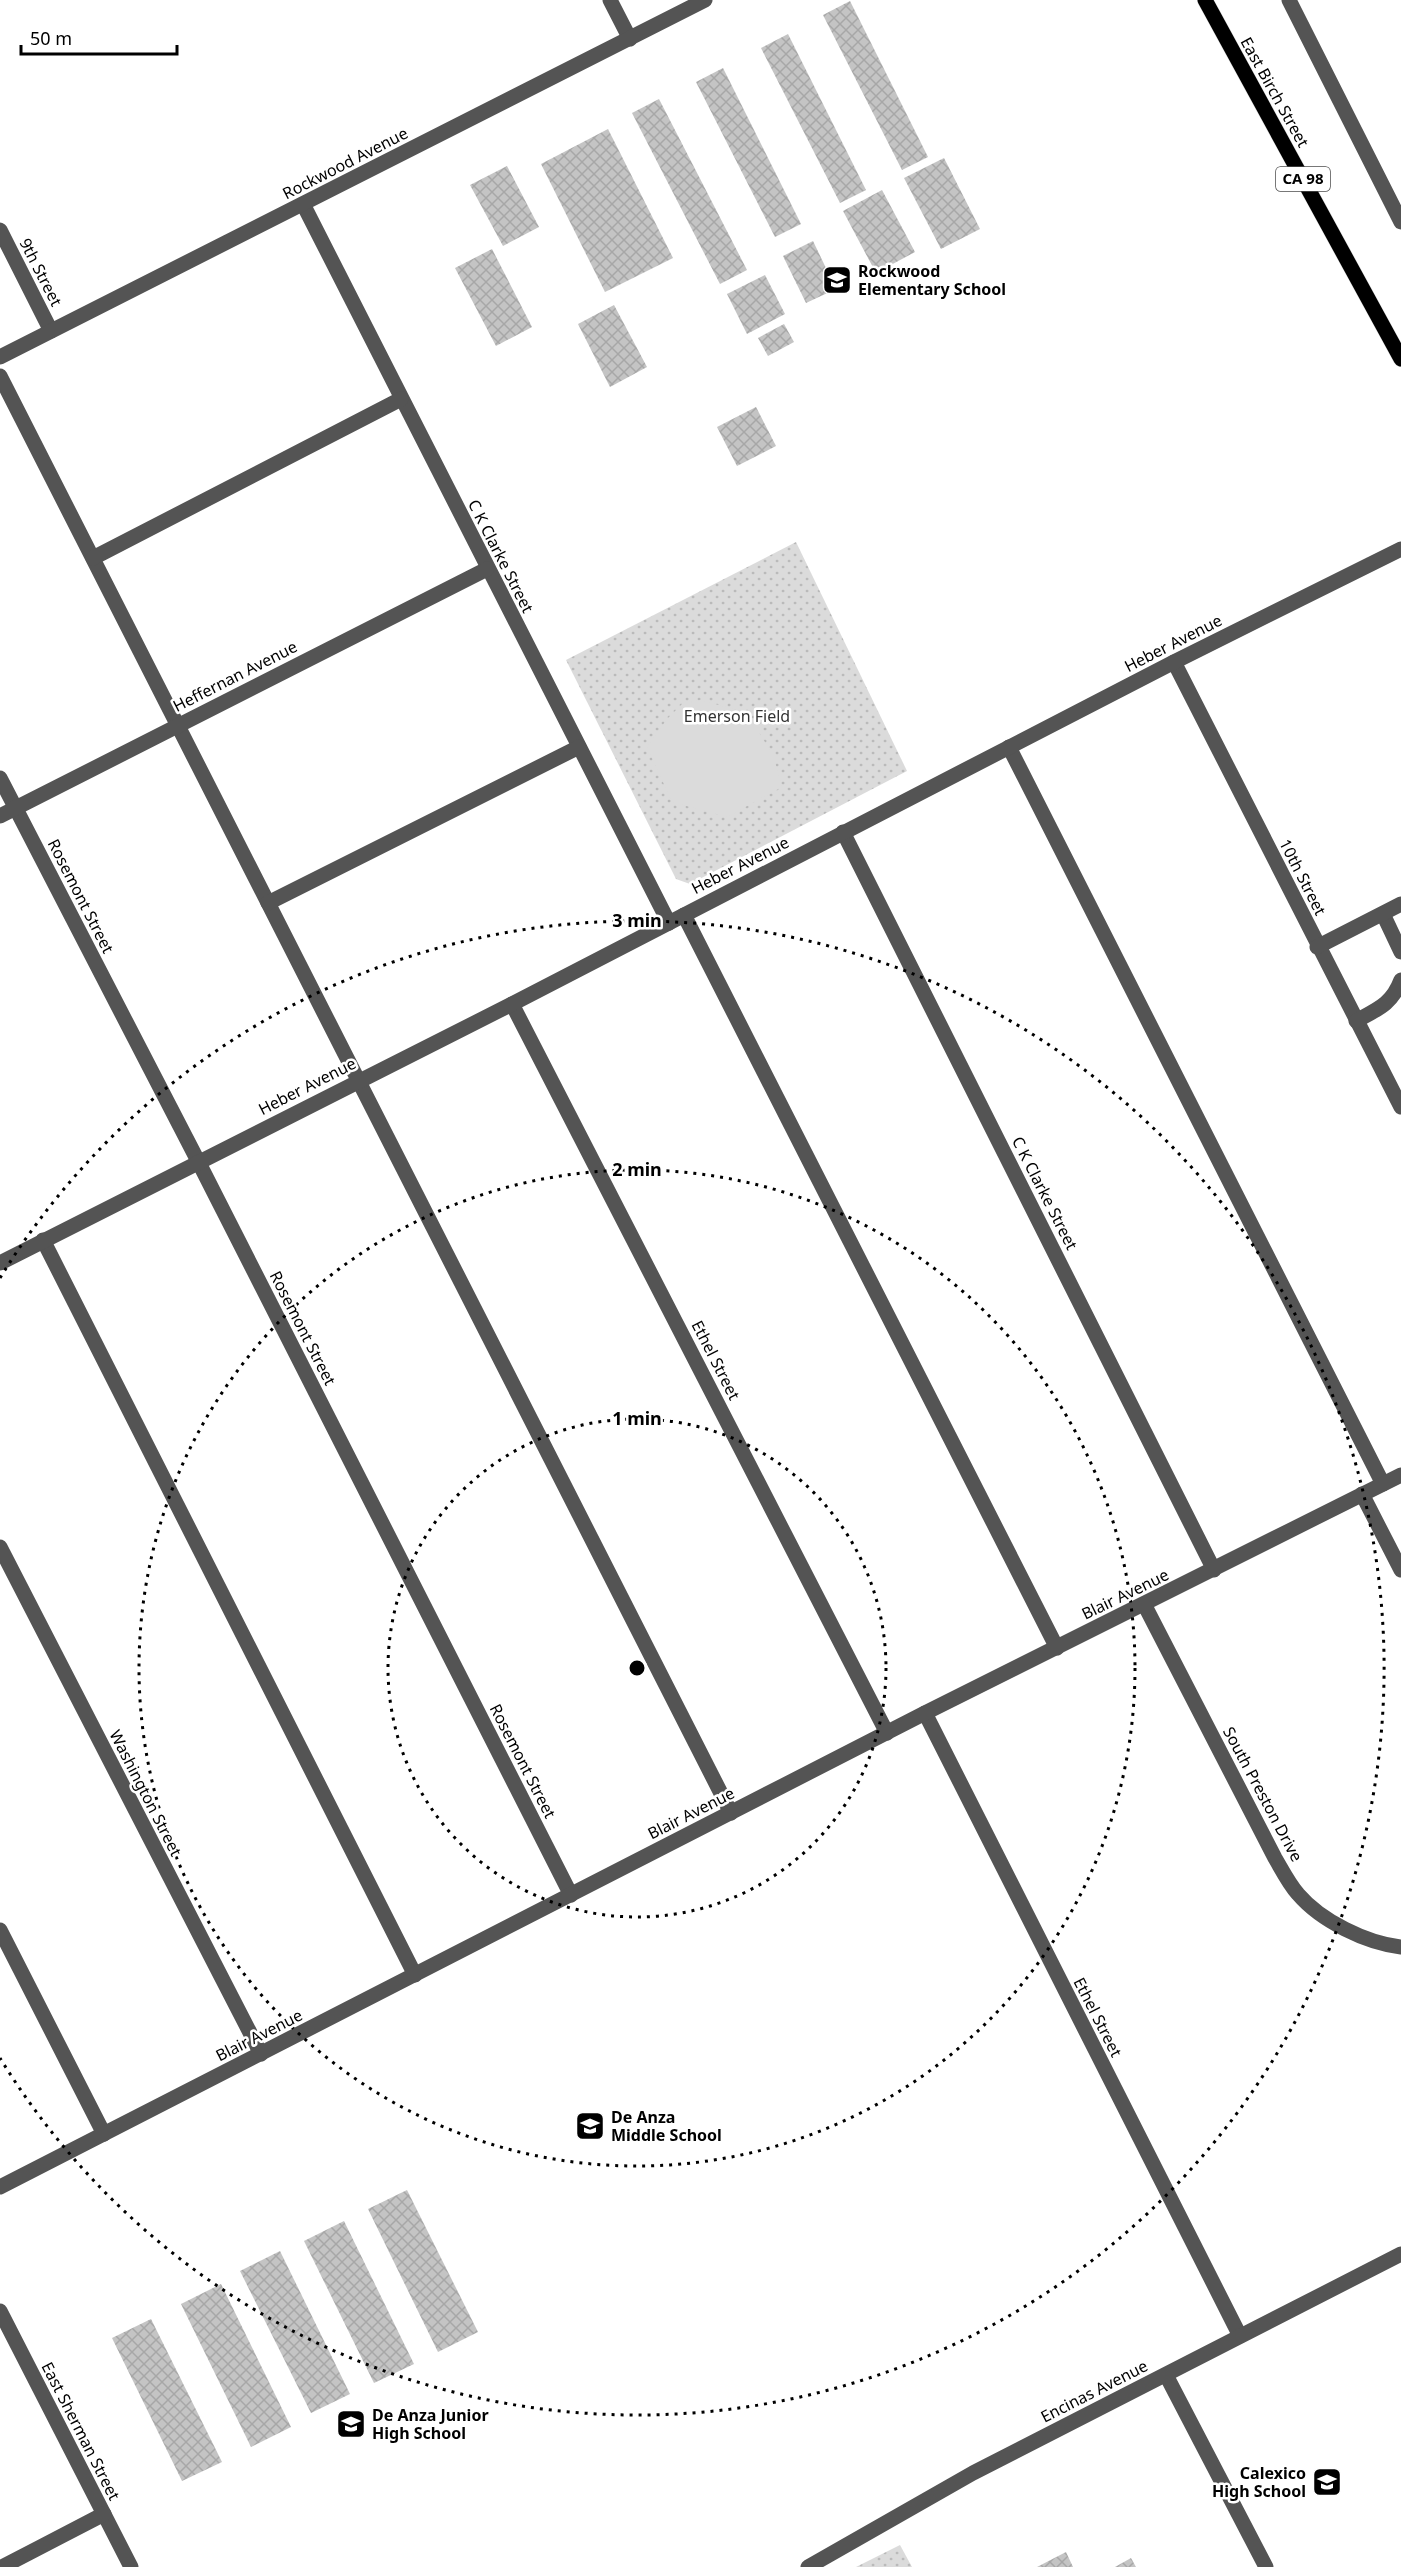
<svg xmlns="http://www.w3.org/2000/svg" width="1401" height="2567" font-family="'Noto Sans',sans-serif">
	<defs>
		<pattern id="grass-dots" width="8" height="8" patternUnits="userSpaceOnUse" patternTransform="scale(1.5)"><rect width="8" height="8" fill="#dbdbdb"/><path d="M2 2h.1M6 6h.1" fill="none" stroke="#bababa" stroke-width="1.8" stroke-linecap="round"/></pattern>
		<pattern id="building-cross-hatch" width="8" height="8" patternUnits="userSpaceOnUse" patternTransform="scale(1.5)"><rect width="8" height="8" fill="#c4c4c4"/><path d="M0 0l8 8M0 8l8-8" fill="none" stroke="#a7a7a7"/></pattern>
	</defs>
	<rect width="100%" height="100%" fill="#fff"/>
	<g fill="url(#grass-dots)">
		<polygon points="796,542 907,771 690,884 676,879 566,660"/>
		<polygon points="900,2545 912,2567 856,2567"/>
	</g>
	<polygon fill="#dbdbdb" points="701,700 747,713 773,755 782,787 727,817 672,802 647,747 667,719 682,704"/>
	<g fill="url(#building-cross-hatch)">
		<polygon points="850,1 928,157 902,170 823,15"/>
		<polygon points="788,34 866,190 840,203 761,48"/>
		<polygon points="723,68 801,224 775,237 696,82"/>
		<polygon points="659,99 747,270 720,284 632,113"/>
		<polygon points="608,129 673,258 605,292 541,164"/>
		<polygon points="944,158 980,229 941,249 904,178"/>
		<polygon points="507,166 539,227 503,246 470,185"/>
		<polygon points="882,190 915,252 876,273 843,211"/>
		<polygon points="813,241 836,289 806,303 783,256"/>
		<polygon points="492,249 532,327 496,346 455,268"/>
		<polygon points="765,275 785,314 747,334 727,294"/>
		<polygon points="614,305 647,367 610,387 578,324"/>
		<polygon points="784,324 794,342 768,356 758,338"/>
		<polygon points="756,407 776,446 737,466 717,427"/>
		<polygon points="407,2190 478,2332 438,2352 368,2209"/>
		<polygon points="344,2221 414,2364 374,2383 304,2241"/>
		<polygon points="280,2251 350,2394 311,2413 240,2271"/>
		<polygon points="221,2284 291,2427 251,2447 181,2304"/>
		<polygon points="151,2319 222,2462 182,2481 112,2338"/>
		<polygon points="1066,2552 1073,2567 1037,2567"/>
		<polygon points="1131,2558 1136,2567 1115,2567"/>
	</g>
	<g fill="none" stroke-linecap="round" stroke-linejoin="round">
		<g stroke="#dbdbdb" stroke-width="16">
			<polyline id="major" points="1205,0 1401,359"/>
		</g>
		<g stroke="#545454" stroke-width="15">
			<polyline points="610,0 630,39"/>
			<polyline points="1289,0 1401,222"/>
			<polyline points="303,204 669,923"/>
			<polyline points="0,230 51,331"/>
			<polyline points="0,357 705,0"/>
			<polyline points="0,376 731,1813"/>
			<polyline points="93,558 401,399"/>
			<polyline points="1174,662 1401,1107"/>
			<polyline points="1009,747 1383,1484"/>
			<polyline points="0,778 198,1161 571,1895"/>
			<polyline points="0,816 487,569"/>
			<polyline points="843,832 1214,1570"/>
			<polyline points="268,903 579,747"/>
			<polyline points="1383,914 1401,952"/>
			<polyline points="684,915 1057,1648"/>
			<polyline points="1317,947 1401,904"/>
			<polyline points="512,1004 887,1733"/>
			<path d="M 1356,1021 C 1378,1009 1392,1004 1401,980"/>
			<polyline points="43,1240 415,1975"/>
			<polyline points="0,1263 512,1004 1174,662 1401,549"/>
			<polyline points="1362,1494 1401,1570"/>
			<polyline points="0,1547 261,2054"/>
			<path d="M 1144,1604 L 1275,1858 C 1282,1870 1289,1884 1298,1894 C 1321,1921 1366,1943 1401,1947"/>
			<polyline points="925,1713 1240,2336"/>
			<polyline points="0,1930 104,2134"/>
			<polyline points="0,2187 925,1713 1401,1475"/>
			<polyline points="0,2311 131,2567"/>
			<polyline points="1166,2375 1266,2567"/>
			<polyline points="2,2567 104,2514"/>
			<polyline points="808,2567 973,2473 1401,2254"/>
		</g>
		<use href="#major" stroke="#000" stroke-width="15"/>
	</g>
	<g fill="none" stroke="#000" stroke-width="3" stroke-dasharray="3 6">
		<circle cx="637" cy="1668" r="249"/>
		<circle cx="637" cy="1668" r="498"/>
		<path d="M0 1278A747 747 0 1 1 0 2058"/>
	</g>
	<defs>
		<g id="school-square" transform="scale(1.5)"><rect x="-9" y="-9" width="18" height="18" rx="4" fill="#000" stroke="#fff"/><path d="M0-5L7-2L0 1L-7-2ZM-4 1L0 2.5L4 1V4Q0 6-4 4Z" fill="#fff"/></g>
	</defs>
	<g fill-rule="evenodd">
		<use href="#school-square" x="837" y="280"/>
		<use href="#school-square" x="590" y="2126"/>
		<use href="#school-square" x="351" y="2424"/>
		<use href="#school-square" x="1327" y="2482"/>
	</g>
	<g text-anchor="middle" stroke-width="5" stroke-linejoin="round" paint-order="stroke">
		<rect fill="#fff" stroke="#4c4c4c" stroke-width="1.5" x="1276" y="167" width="54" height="24" rx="4.5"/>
		<g font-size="15" font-weight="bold" fill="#000">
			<text x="1303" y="184">CA 98</text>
		</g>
		<g font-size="16" fill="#000" stroke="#fff">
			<text transform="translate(1275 92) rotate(61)" y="6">East Birch Street</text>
			<text transform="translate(345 163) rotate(-27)" y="6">Rockwood Avenue</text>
			<text transform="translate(41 272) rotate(63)" y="6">9th Street</text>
			<text transform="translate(501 556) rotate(63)" y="6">C K Clarke Street</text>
			<text transform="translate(1173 643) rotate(-27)" y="6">Heber Avenue</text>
			<text transform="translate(235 676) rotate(-27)" y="6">Heffernan Avenue</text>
			<text transform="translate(740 865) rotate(-27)" y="6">Heber Avenue</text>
			<text transform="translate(1303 877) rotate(63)" y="6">10th Street</text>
			<text transform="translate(81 896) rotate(63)" y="6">Rosemont Street</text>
			<text transform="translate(307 1086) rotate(-27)" y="6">Heber Avenue</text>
			<text transform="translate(1045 1193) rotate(63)" y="6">C K Clarke Street</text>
			<text transform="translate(303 1328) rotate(63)" y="6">Rosemont Street</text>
			<text transform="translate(716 1360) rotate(63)" y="6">Ethel Street</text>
			<text transform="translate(1125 1594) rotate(-26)" y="6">Blair Avenue</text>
			<text transform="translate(523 1761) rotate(63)" y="6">Rosemont Street</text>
			<text transform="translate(146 1793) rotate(63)" y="6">Washington Street</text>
			<text transform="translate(1263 1794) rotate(62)" y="6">South Preston Drive</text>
			<text transform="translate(691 1813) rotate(-27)" y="6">Blair Avenue</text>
			<text transform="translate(1098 2017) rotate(63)" y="6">Ethel Street</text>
			<text transform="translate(259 2035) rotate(-27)" y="6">Blair Avenue</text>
			<text transform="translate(1094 2391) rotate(-27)" y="6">Encinas Avenue</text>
			<text transform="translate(81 2431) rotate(63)" y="6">East Sherman Street</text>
		</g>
		<g font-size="16" font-weight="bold" fill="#000" stroke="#fff" text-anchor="start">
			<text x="858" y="277">Rockwood<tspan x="858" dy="18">Elementary School</tspan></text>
			<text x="611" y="2123">De Anza<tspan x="611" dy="18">Middle School</tspan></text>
			<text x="372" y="2421">De Anza Junior<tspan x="372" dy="18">High School</tspan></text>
			<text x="1306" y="2479" text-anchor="end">Calexico<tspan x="1306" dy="18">High School</tspan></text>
		</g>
		<g font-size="16" fill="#323232" stroke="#fff">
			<text x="737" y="722">Emerson Field</text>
		</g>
	</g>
	<circle cx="637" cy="1668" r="9" fill="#000" stroke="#fff" stroke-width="3"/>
	<g font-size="18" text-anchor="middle" font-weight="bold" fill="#000" stroke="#fff" stroke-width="5" stroke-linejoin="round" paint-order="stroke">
		<text x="637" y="927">3 min</text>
		<text x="637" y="1176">2 min</text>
		<text x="637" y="1425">1 min</text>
	</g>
	<path d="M21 45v9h156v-9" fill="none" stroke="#000000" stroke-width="3"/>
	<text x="30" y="45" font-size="18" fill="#000000" stroke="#ffffff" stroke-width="4.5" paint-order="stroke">50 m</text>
</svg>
